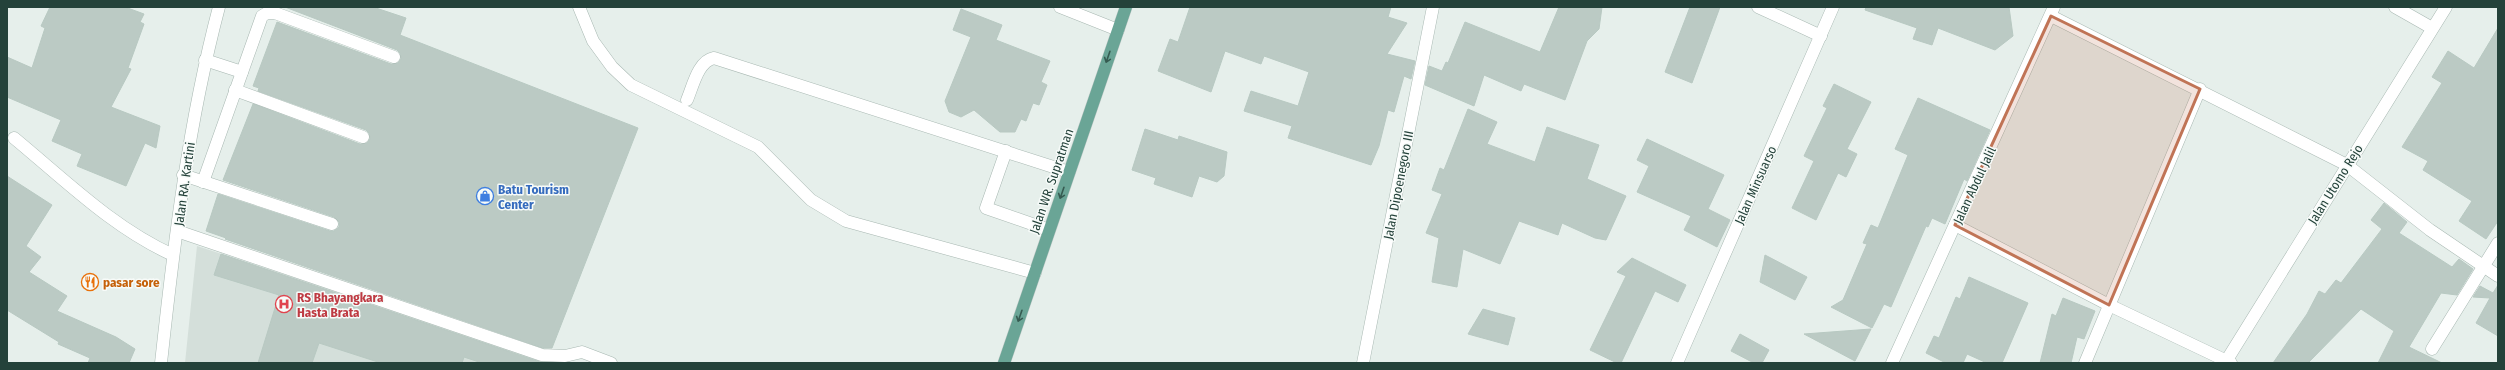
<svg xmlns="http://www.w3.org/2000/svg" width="2505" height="370" font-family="'Fira Sans Condensed',sans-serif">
	<rect width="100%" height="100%" fill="#e6efeb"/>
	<polygon fill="#d4dfda" points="197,246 559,363 185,363"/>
	<g fill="#bbcac4" stroke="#b8c9c2">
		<polygon points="50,7 125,7 144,14 140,22 144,24 128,68 131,69 111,107 160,126 156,148 145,143 126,186 77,166 82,154 52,141 61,120 7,97 7,57 32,68 45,28 41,26"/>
		<polygon points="285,7 373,7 406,18 400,35 638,128 552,348 543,348 225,239 226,238 206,231 218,194 330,231 334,231 339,227 339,222 334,217 223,180 253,104 360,144 367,143 370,139 369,133 366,130 258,91 259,88 253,86 277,22 391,64 398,63 401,59 400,53 397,50"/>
		<polygon points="1190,7 1391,7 1388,17 1407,23 1387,54 1415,61 1411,79 1404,76 1394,112 1388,110 1379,146 1371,165 1288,138 1292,126 1244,111 1251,91 1298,106 1309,72 1264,56 1261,64 1225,51 1211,92 1158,71 1170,39 1178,42"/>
		<polygon points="1559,7 1602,7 1599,29 1587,41 1565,100 1524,84 1521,91 1484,75 1474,106 1425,85 1429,66 1442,71 1446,62 1448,63 1465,22 1540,52"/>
		<polygon points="1690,7 1720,7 1692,83 1665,72"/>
		<polygon points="1866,7 2009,7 2013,36 1995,50 1938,28 1932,45 1913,39 1917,28 1865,10"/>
		<polygon points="961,9 1002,25 996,40 1050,61 1041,82 1047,85 1039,105 1033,103 1026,121 1021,119 1015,132 1000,132 974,110 961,117 949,112 945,101 971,37 953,30"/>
		<polygon points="2498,28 2498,221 2486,239 2459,221 2472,201 2423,170 2428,161 2402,147 2442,83 2432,77 2448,51 2474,68"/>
		<polygon points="1834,84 1871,102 1847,149 1857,154 1846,177 1838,173 1816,220 1792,208 1814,161 1804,156 1827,108 1823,106"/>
		<polygon points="1918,98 1990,130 1967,181 1964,179 1945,224 1932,218 1928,227 1926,226 1891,307 1884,304 1872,328 1831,307 1843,300 1867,244 1863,243 1871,225 1878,228 1908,155 1895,149"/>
		<polygon points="1468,109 1497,122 1487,144 1535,162 1547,127 1599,145 1587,179 1626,196 1606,240 1595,238 1562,223 1558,235 1519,221 1500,264 1463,249 1457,287 1432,282 1439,238 1426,233 1442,194 1432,190 1440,168 1444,170"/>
		<polygon points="1145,129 1178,140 1179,136 1227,152 1224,176 1217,182 1199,176 1192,197 1154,184 1156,178 1132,170"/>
		<polygon points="1647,139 1724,175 1708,209 1730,220 1717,247 1684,230 1691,216 1637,192 1649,166 1637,160"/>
		<polygon points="7,176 52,205 26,246 41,257 29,272 67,296 57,311 116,337 135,349 129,363 88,363 90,358 58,344 59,342 7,310"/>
		<polygon points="2384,203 2407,222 2399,233 2452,267 2459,259 2473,269 2457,295 2441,293 2409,347 2442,363 2378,363 2394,331 2361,309 2308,363 2273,363 2307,314 2319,291 2325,294 2336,280 2341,283 2382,229 2371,220"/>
		<polygon points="221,254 540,362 547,363 482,363 464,357 462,363 381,363 319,343 312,363 258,363 279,295 214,275"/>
		<polygon points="1765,255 1807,277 1795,300 1760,282"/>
		<polygon points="1632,258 1686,285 1678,302 1655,291 1621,363 1617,363 1590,350 1626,276 1617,272"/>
		<polygon points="1969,277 2028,303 2002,363 1987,363 1967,354 1963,363 1946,363 1926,353 1934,336 1939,338 1956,297 1960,299"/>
		<polygon points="2498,285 2498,336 2476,323 2490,298 2473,297 2480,286 2493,293"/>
		<polygon points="2063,298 2095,311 2084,339 2077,337 2071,363 2040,363 2052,314 2056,316"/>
		<polygon points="1483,309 1515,318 1508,345 1468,334"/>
		<polygon points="1871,329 1855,361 1804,334"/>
		<polygon points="1740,334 1769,350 1762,363 1754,363 1731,351"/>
	</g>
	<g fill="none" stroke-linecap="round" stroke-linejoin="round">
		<g stroke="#a8b8b2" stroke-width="13">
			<g id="minor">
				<polyline points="579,7 593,41 612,67 631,85 758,147 811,200 846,221 1035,273"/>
				<polyline points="1060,7 1118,30"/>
				<polyline points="1758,7 1821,36"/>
				<polyline points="2395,7 2432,28"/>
				<polyline points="2051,16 2347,165 2430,230 2498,276"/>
				<polyline points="205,60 242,72"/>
				<polyline points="235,90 363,137"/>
				<path d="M 687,100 C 693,86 698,61 714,58 L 1069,172"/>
				<path d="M 14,138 C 65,180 113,228 173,255"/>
				<polyline points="1006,151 986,208 1049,230"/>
				<polyline points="183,175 332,224"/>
				<polyline points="203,182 262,16 267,13 275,13 394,57"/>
				<polyline points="1955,225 2109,305 2231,363"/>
				<polyline points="177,231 542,355 565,356 582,352 611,363"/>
				<polyline points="2432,349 2498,243"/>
				<path d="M 161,363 C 174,243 188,124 219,7"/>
				<polyline points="1363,363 1433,7"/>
				<polyline points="1677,363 1833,7"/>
				<polyline points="1892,363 2054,7"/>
				<polyline points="2085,363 2200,89"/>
				<polyline points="2225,363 2446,7"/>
			</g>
		</g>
		<g stroke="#c2cac8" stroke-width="13">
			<polyline id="major" points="1004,363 1126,7"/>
		</g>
		<use href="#minor" stroke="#fff" stroke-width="12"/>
		<use href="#major" stroke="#6aa596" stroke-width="12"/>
	</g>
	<defs><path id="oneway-shaft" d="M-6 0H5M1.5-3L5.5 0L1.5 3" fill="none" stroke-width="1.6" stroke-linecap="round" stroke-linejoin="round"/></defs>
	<g stroke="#365b51">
		<use href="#oneway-shaft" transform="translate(1108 57) rotate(109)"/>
		<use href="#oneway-shaft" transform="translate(1062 193) rotate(109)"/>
		<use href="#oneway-shaft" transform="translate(1020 316) rotate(109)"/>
	</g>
	<path fill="#c07456" fill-opacity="0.2" stroke="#c07456" stroke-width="3" stroke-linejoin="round" d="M 2051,16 L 2200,89 L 2109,305 L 1955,225 Z"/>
	<defs>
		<g id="shop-ring" transform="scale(0.9)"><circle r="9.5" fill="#f7fbf9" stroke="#3f7fe0" stroke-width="1.5"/><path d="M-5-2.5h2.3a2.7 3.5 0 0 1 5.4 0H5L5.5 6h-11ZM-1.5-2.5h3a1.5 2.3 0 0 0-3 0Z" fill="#3f7fe0"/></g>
		<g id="restaurant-ring" transform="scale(0.9)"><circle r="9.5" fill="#f7fbf9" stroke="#e8710a" stroke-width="1.5"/><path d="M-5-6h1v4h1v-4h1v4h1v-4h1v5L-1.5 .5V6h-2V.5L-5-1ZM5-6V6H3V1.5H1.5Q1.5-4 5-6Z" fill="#e8710a"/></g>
		<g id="hospital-ring" transform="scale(0.9)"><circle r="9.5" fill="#f7fbf9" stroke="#e0444e" stroke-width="1.5"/><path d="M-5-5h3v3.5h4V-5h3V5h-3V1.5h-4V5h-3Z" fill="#e0444e"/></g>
	</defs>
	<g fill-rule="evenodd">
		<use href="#shop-ring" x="485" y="196"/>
		<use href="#restaurant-ring" x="90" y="282"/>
		<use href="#hospital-ring" x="284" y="304"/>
	</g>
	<g text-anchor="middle" stroke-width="3" stroke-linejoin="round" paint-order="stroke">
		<g font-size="13" fill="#24423a" stroke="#f7fbf9">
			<text transform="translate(1051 181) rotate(-71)" y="5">Jalan WR. Supratman</text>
			<text transform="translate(184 184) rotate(-82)" y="5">Jalan RA. Kartini</text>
			<text transform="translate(2335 184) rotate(-58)" y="5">Jalan Utomo Rejo</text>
			<text transform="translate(1398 185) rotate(-79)" y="5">Jalan Dipoenegoro III</text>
			<text transform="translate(1755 185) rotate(-66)" y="5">Jalan Minsuarso</text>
			<text transform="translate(1974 185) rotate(-65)" y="5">Jalan Abdul Jalil</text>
		</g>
		<g font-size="13" font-weight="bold" fill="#366cbe" stroke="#f7fbf9" text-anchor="start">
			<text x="498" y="194">Batu Tourism<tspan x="498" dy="15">Center</tspan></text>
		</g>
		<g font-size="13" font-weight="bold" fill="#c56008" stroke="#f7fbf9" text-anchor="start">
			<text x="103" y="287">pasar sore</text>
		</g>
		<g font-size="13" font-weight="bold" fill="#be3a42" stroke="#f7fbf9" text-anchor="start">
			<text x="297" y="302">RS Bhayangkara<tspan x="297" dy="15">Hasta Brata</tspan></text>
		</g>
	</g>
	<rect width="2505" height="370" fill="none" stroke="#24423a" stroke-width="16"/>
</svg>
